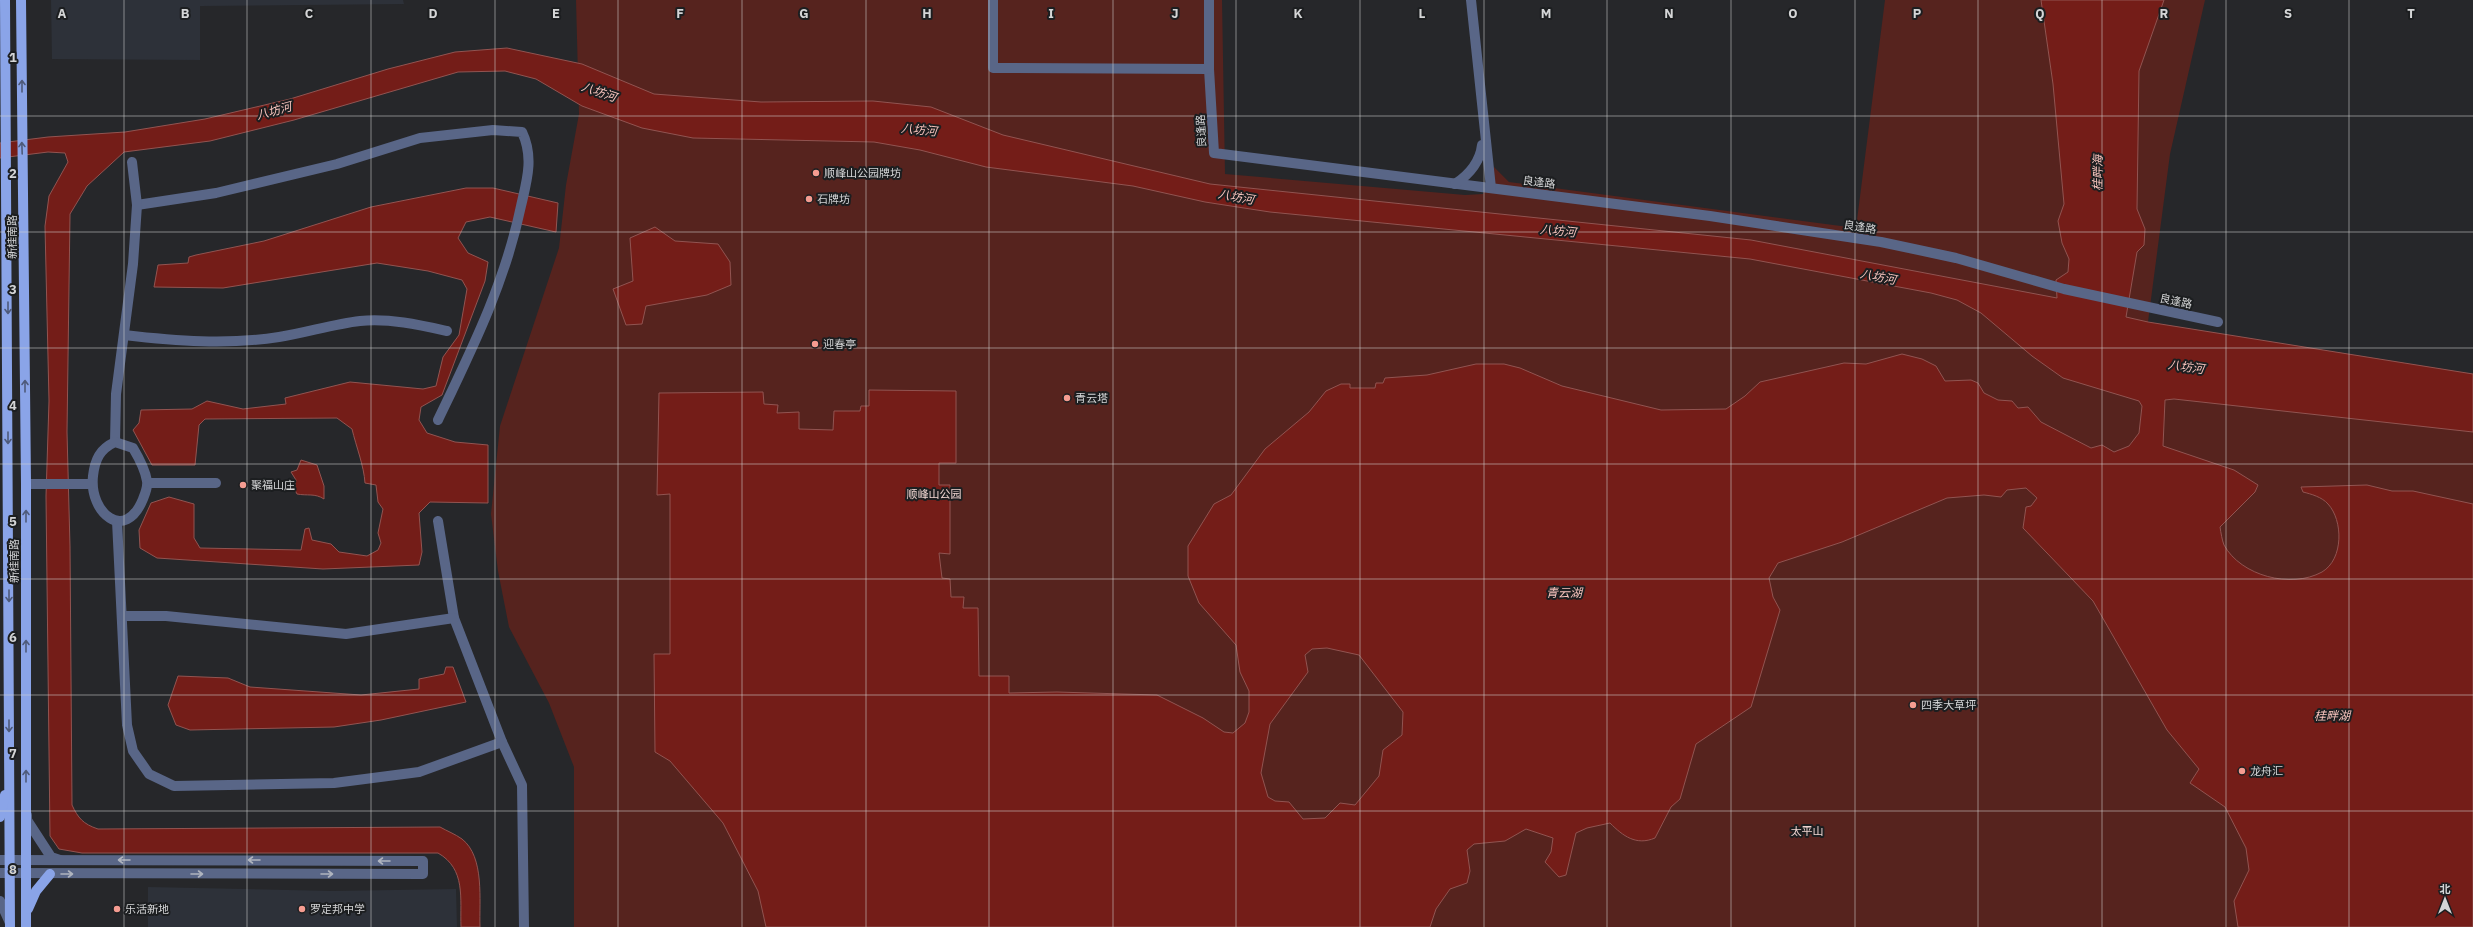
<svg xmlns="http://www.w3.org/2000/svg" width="2473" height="927" font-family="'IBM Plex Sans','Noto Sans SC',sans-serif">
	<rect width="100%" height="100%" fill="#26272a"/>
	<g fill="#2d3139">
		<polygon points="51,0 403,0 404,4 200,6 200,60 52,59"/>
		<polygon points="148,887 332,891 456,889 457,927 148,927"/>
	</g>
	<polygon fill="#56231e" points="576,0 1222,0 1225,174 1465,195 1483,194 1494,167 1509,182 1856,228 1885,0 2205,0 2170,154 2148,322 2473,374 2473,927 574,927 574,767 549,703 509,627 498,571 491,514 500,426 559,248 566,185 579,114"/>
	<g fill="#741d18" stroke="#915451" fill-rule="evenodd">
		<path d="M 2041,0 L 2164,0 L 2139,71 L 2137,209 L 2145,229 L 2144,245 L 2137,252 L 2126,317 L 2148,322 L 2473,374 L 2473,432 L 2174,399 L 2165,400 L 2163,446 L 2234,470 L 2258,485 L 2255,492 L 2220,527 C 2221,533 2222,540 2224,545 C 2241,576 2291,589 2322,572 C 2344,559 2343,520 2328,504 C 2322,497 2311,494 2303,492 L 2301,487 L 2367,485 L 2392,491 L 2413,491 L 2473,504 L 2473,927 L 2238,927 L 2234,901 L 2249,870 L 2246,848 L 2225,807 L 2190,783 L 2199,769 L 2167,730 L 2093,601 L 2023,528 L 2026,507 L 2031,506 L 2037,498 L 2026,488 L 2007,490 L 2001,497 L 1984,495 L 1947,498 L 1842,542 L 1778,563 L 1769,578 L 1773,597 L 1780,610 L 1751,707 L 1696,744 L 1680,799 L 1671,807 L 1655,838 C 1636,846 1623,836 1610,823 L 1587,828 L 1576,833 L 1566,875 L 1559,877 L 1545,862 L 1551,852 L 1553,838 L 1526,829 L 1505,841 L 1474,844 L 1467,850 L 1470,871 L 1467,883 L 1450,889 L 1436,909 L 1430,927 L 766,927 L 758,891 L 723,823 L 670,761 L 655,752 L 654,654 L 670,654 L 670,494 L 657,495 L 659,393 L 763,392 L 764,404 L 778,405 L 777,413 L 799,412 L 799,429 L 833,430 L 834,411 L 860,411 L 861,406 L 869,406 L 869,390 L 956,391 L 956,463 L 939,463 L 939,485 L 950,485 L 950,554 L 939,553 L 942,578 L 950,579 L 951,597 L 964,597 L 963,608 L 978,608 L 979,676 L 1009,676 L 1009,693 L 1057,692 L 1157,695 L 1203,718 L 1224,732 L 1233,733 L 1245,723 L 1249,712 L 1249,691 L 1240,672 L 1236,645 L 1199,603 L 1188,576 L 1188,546 L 1214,504 L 1231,495 L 1265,449 L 1309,412 L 1326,391 L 1341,384 L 1350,384 L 1350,388 L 1375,388 L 1376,383 L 1383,383 L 1385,378 L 1427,375 L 1476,364 L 1504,364 L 1520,368 L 1562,386 L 1661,410 L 1726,409 L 1745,396 L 1760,382 L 1844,363 L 1866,364 L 1902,354 L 1922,359 L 1936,366 L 1945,381 L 1971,380 L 1978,383 L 1984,393 L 1998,400 L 2012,401 L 2018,408 L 2028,407 L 2041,422 L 2091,448 L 2102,445 L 2114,452 L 2129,446 L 2139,433 L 2142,406 L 2139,401 L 2063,378 L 2032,356 L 1981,313 L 1957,300 L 1931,293 L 1750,259 L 1270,212 L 1205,202 L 1133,186 L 986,167 L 920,150 L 874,142 L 693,138 L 642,128 L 582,106 L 536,79 L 505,71 L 458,72 L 294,120 L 210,141 L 124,152 L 87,186 L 70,214 L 67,432 L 70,547 L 72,805 C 78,818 83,824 98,829 L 440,827 C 447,831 455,834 462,839 C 485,857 479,901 480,927 L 461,927 C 460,898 466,869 438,853 L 82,853 L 59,849 L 50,836 L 46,496 L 49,401 L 45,226 L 49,196 L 68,162 L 65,153 L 48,152 L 0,158 L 0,143 L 48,137 L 125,132 L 205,119 L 290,99 L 388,69 L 455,52 L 507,48 L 582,64 L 654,94 L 761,102 L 873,101 L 931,107 L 1003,135 L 1210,184 L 1751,240 L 2057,298 L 2056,280 L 2068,272 L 2069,259 L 2062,243 L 2058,221 L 2064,204 L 2053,84 ZM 1327,648 L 1359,655 L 1403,712 L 1402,735 L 1383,750 L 1379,776 L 1355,805 L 1340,803 L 1325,818 L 1303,819 L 1289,802 L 1275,801 L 1268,797 L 1261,773 L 1270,724 L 1308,672 L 1305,655 L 1312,649 Z"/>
		<path d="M 466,188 L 493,188 L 558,203 L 556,232 L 490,217 L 466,222 L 458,238 L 468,253 L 488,262 L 485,281 L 442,395 L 421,407 L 419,420 L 427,433 L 455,442 L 488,445 L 488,503 L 430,502 L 419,513 L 422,552 L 419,565 L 323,569 L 157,558 L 140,548 L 139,530 L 151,503 L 169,497 L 194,504 L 194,538 L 200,548 L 301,550 L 305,529 L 309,528 L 312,540 L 331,544 L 339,552 L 367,556 L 378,550 L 381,543 L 378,533 L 383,509 L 378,502 L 376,485 L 365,483 C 364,466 356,446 352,429 L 337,418 L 205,419 L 199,425 L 195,465 L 152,465 L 133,430 L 139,423 L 141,410 L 192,409 L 207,401 L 243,409 L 286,404 L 285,398 L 350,382 L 423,389 L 436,386 L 443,357 L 459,335 L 467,289 L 462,280 L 428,271 L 377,263 L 223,288 L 154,287 L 158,265 L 188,263 L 189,257 L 196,255 L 264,241 L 371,207 Z"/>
		<polygon points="655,227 675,241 718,244 730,262 731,285 707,295 646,306 642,324 626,325 613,289 633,281 630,238"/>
		<path d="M 301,460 L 317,465 L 324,486 L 324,499 C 315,493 307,496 297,494 L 294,488 L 296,480 L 291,472 L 297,470 Z"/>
		<polygon points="446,667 453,667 466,702 381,720 334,727 190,730 176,725 168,705 178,676 228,678 250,687 361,695 419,689 419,679 444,674"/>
	</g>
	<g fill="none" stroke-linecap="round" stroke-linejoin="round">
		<g stroke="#596687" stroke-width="10">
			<polyline points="993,0 993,68 1209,69 1214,153 1710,216 1881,242 1956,258 2064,289 2218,322"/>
			<polyline points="1209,0 1209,69"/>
			<polyline points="1471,0 1491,188"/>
			<path d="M 1455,184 C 1470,174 1480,162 1482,145"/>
			<path d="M 137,205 L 216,193 L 337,164 L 420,138 L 493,130 L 522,132 C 534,157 527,180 521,206 C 505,283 472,349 438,420"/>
			<path d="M 124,335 C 176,341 227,345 279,337 C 306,333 333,324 360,321 C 389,318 420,325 447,331"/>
			<polyline points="115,442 116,394 133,264 137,205 132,162"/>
			<path d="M 115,442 L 133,448 C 139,458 145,469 147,481 C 148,487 145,494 143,499 C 125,543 89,513 93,476 C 95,459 100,449 115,442 Z"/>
			<polyline points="148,483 216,483"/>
			<polyline points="26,484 92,484"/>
			<polyline points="117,521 127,725 133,751 149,774 174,786 334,783 419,772 502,742"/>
			<polyline points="438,521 454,618 502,742 522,785 524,927"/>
			<polyline points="122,616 166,616 346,634 454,618"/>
			<polyline points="27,815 27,820 51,857 60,860"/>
			<polyline points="0,860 423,861 423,874 0,873"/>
			<polyline points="0,901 10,923"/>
		</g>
		<g stroke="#8aa4e8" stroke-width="10">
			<polyline points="5,0 10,927"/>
			<polyline points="21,0 26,484 26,927"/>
			<polyline points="0,817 5,795"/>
			<polyline points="28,909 36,891 50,874"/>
		</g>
	</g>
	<defs><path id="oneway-shaft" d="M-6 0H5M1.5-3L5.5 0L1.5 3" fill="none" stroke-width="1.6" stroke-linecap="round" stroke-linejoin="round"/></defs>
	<g stroke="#4e5a7a">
		<use href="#oneway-shaft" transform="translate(22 86) rotate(-90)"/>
		<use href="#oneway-shaft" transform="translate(22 148) rotate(-92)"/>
		<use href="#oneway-shaft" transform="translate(8 308) rotate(90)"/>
		<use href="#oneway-shaft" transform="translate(25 386) rotate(-90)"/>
		<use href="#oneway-shaft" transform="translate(8 438) rotate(90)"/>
		<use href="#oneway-shaft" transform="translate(26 516) rotate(-90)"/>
		<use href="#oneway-shaft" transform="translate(9 596) rotate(90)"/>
		<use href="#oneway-shaft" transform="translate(26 646) rotate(-90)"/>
		<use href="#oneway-shaft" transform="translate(9 726) rotate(90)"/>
		<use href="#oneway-shaft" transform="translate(26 776) rotate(-90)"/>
	</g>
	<g stroke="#afb4be">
		<use href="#oneway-shaft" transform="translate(124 860) rotate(-180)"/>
		<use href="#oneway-shaft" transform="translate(254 860) rotate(-180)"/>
		<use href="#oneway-shaft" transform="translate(384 861) rotate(-180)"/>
		<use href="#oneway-shaft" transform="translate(67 874)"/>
		<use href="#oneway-shaft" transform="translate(197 874)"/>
		<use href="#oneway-shaft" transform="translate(327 874)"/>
	</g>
	<path fill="none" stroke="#d4d5d6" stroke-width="1" stroke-opacity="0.55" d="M 124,0 L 124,927M 247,0 L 247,927M 371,0 L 371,927M 495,0 L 495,927M 618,0 L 618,927M 742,0 L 742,927M 866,0 L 866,927M 989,0 L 989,927M 1113,0 L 1113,927M 1236,0 L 1236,927M 1360,0 L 1360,927M 1484,0 L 1484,927M 1607,0 L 1607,927M 1731,0 L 1731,927M 1855,0 L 1855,927M 1978,0 L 1978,927M 2102,0 L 2102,927M 2226,0 L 2226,927M 2349,0 L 2349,927M 0,116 L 2473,116M 0,232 L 2473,232M 0,348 L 2473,348M 0,464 L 2473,464M 0,579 L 2473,579M 0,695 L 2473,695M 0,811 L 2473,811"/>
	<g fill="#f59c91" stroke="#1c1e20" stroke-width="1.5">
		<circle cx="816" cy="173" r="4"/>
		<circle cx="809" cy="199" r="4"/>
		<circle cx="815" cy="344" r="4"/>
		<circle cx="1067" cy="398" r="4"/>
		<circle cx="243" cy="485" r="4"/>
		<circle cx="1913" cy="705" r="4"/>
		<circle cx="2242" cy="771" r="4"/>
		<circle cx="117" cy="909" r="4"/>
		<circle cx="302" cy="909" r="4"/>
	</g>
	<g text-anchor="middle" stroke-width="4" stroke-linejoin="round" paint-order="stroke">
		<g font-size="11" fill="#d4d5d6" stroke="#1c1e20">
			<text transform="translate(1201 131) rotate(-93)" y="4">良逢路</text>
			<text transform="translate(1539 182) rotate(7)" y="4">良逢路</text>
			<text transform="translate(1860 227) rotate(9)" y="4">良逢路</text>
			<text transform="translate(12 237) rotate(-90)" y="4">新桂南路</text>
			<text transform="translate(2176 301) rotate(12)" y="4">良逢路</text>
			<text transform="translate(14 561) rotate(-90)" y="4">新桂南路</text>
		</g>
		<g font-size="11" fill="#d4d5d6" stroke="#1c1e20" text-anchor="start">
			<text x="824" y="177">顺峰山公园牌坊</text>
			<text x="817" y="203">石牌坊</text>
			<text x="823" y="348">迎春亭</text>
			<text x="1075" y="402">青云塔</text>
			<text x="251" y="489">聚福山庄</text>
			<text x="1921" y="709">四季大草坪</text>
			<text x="2250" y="775">龙舟汇</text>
			<text x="125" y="913">乐活新地</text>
			<text x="310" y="913">罗定邦中学</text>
		</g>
		<g font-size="11" fill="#f1d6d2" stroke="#1c1e20">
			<text x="934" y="498">顺峰山公园</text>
			<text x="1807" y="835">太平山</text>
		</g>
		<g font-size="12" font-style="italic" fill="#f9c5be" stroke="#1c1e20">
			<text transform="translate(599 92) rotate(19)" y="4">八坊河</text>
			<text transform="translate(274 111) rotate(-15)" y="4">八坊河</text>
			<text transform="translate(919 130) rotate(6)" y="4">八坊河</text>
			<text transform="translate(2098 173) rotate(-89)" y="4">桂畔海</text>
			<text transform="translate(1236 197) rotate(10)" y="4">八坊河</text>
			<text transform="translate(1558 231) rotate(6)" y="4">八坊河</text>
			<text transform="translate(1878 277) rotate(11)" y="4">八坊河</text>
			<text transform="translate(2186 367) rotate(8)" y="4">八坊河</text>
			<text x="1564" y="597">青云湖</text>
			<text x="2332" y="720">桂畔湖</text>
		</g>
	</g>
	<g font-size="13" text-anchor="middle" font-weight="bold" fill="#d4d5d6" stroke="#1c1e20" stroke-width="4" stroke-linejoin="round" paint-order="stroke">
		<text x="62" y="18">A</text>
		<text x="185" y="18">B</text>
		<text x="309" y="18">C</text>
		<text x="433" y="18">D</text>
		<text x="556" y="18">E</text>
		<text x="680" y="18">F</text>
		<text x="804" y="18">G</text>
		<text x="927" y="18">H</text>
		<text x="1051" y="18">I</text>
		<text x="1175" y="18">J</text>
		<text x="1298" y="18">K</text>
		<text x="1422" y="18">L</text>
		<text x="1546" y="18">M</text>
		<text x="1669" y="18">N</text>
		<text x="1793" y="18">O</text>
		<text x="1917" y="18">P</text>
		<text x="2040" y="18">Q</text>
		<text x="2164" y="18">R</text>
		<text x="2288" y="18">S</text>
		<text x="2411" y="18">T</text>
		<text x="13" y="62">1</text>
		<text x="13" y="178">2</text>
		<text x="13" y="294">3</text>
		<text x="13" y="410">4</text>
		<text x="13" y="526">5</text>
		<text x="13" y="642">6</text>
		<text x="13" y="758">7</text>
		<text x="13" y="874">8</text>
	</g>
	<g transform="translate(2445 899)" stroke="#1c1e20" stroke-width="3" paint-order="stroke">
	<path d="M0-3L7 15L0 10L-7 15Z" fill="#d4d5d6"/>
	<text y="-6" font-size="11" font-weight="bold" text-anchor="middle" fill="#d4d5d6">北</text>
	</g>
</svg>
